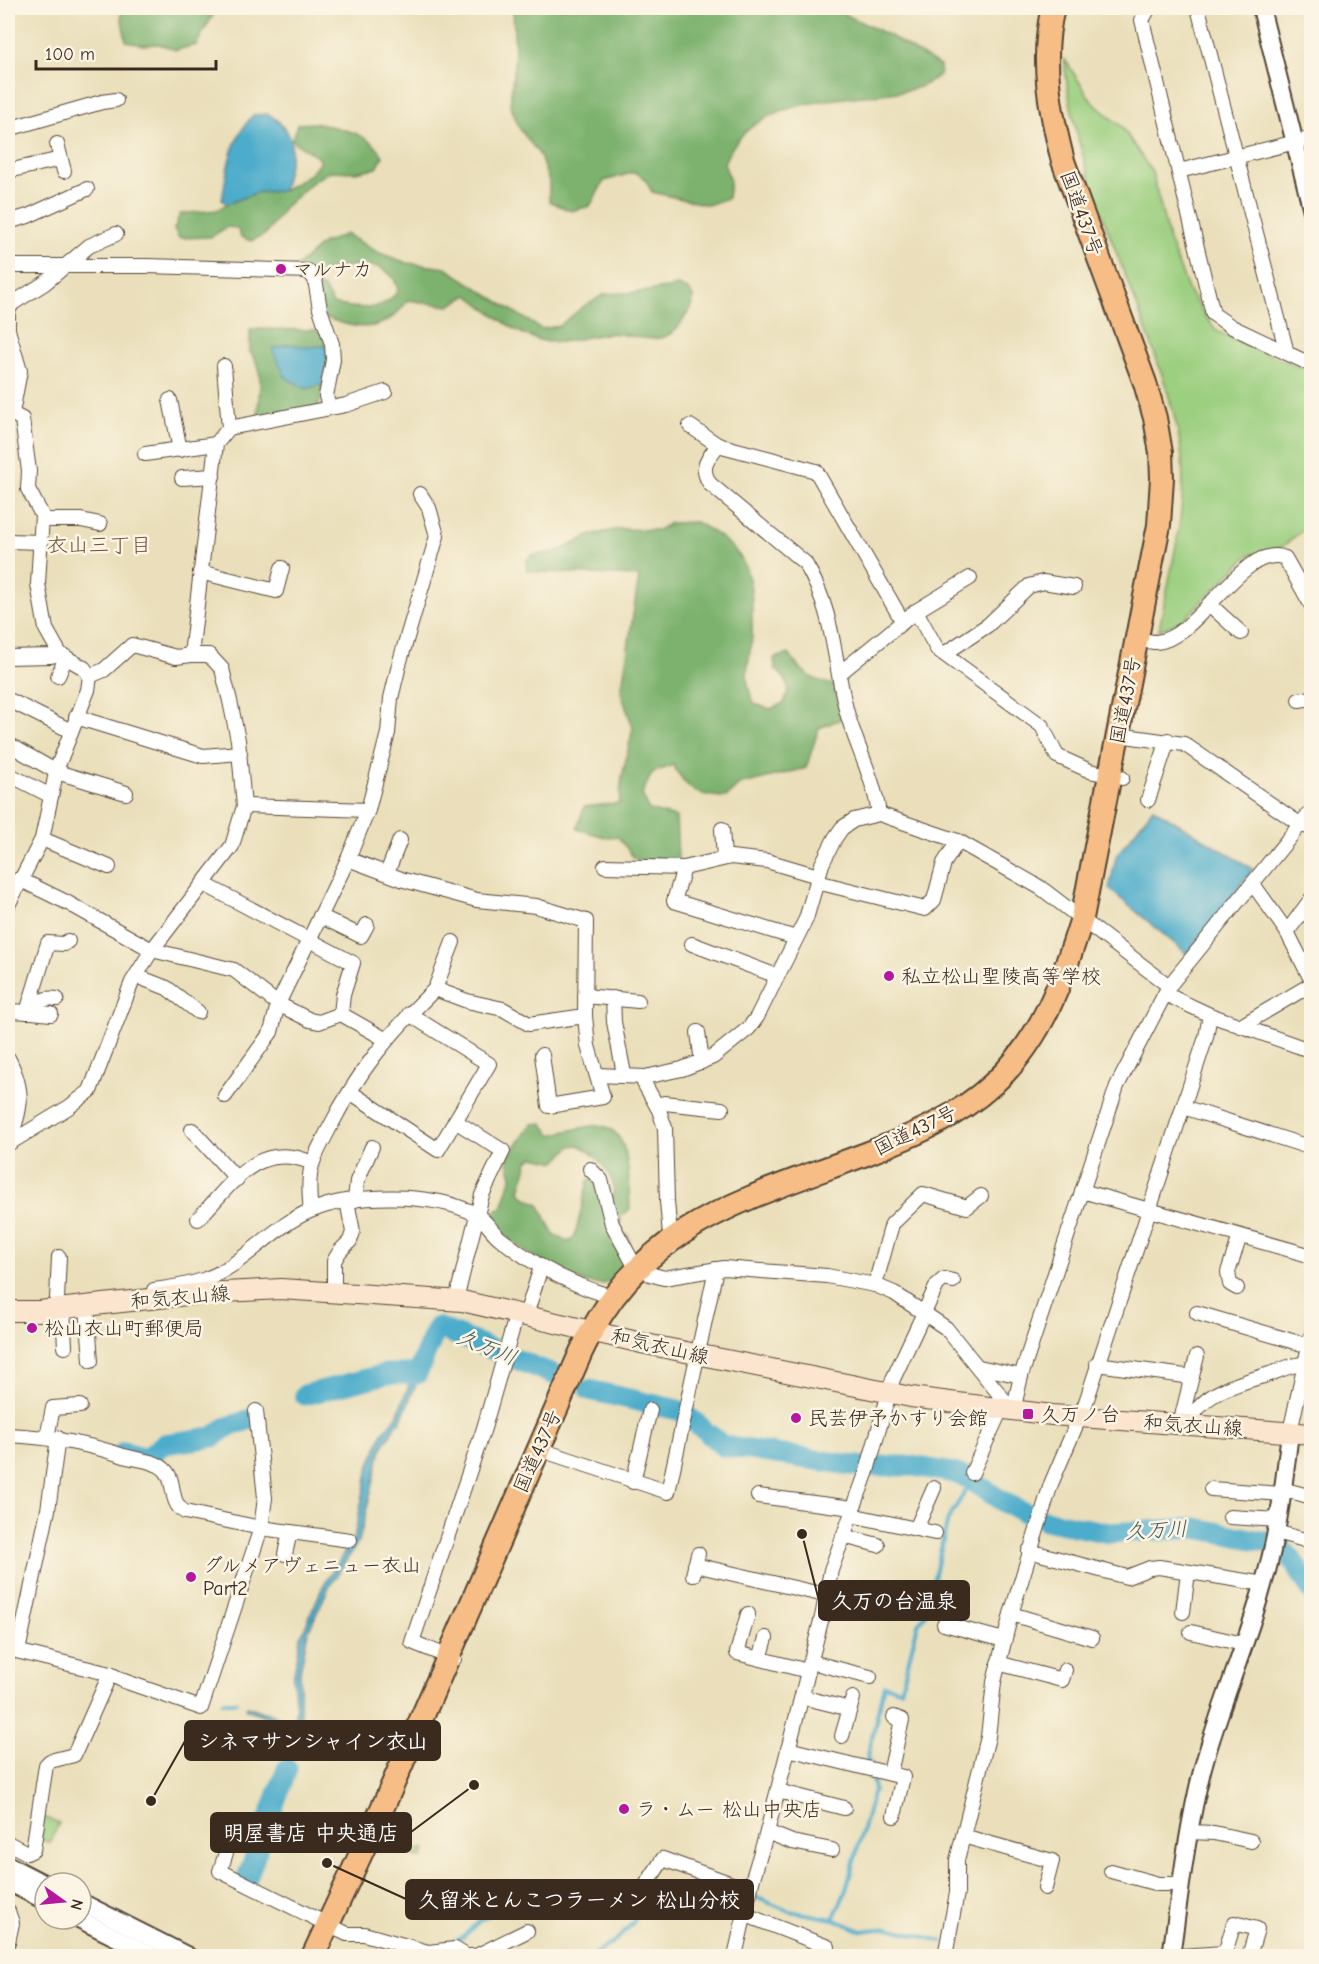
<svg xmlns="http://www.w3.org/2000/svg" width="1319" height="1964" font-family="'Comic Neue','Klee One',sans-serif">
	<rect width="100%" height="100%" fill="#fcf5e5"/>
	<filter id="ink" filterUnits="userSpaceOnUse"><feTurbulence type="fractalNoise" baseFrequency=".0167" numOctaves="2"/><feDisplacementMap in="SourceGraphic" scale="12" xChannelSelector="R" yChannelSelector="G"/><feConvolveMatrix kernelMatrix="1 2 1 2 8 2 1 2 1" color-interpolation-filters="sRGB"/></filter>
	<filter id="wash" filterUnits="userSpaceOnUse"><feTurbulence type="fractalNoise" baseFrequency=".008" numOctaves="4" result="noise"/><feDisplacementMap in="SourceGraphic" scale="24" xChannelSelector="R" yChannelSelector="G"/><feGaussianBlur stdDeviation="1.35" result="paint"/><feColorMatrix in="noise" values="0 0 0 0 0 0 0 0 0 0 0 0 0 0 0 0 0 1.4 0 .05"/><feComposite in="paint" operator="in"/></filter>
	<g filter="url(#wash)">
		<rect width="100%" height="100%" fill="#eadfba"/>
		<g fill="#9ccf80" stroke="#6c7c4f" stroke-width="1.5">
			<path d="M 1064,58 L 1092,102 L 1122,127 L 1152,172 L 1169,240 L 1189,292 L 1216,331 L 1311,372 L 1311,523 L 1281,548 L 1249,555 L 1182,621 L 1159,630 C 1169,575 1187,516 1182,459 C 1178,415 1159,365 1144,324 C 1111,237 1072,151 1064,58 Z"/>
			<polygon points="43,1817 59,1823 50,1843 40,1838"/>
			<polygon points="396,1845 410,1851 425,1849 422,1858 395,1850"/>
		</g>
		<g fill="#7db26e" stroke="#5c6e46" stroke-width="1.5" fill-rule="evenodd">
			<polygon points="123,8 217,8 196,45 176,50 159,44 143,45 126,41 121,15"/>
			<path d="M 513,8 L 832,8 L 890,36 L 940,66 L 940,74 C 921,92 897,92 872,95 C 817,101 747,105 724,163 L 730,181 L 728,198 L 708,205 L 652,192 L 645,179 L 635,172 L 604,181 L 590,206 L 571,211 L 549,201 L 549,181 L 539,154 L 520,129 L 510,105 L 515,54 Z"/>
			<path d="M 316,123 C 341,129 369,132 383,156 L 377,168 L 355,172 L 331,171 L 315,180 L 285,207 L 266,234 L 251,241 L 241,237 L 237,228 L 227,227 L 211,237 L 179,238 L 174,229 L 180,214 L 217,210 L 227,204 L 258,192 L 283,191 L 310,174 L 321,161 C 314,152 301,149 292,140 L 297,124 Z"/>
			<path d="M 346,234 L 377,252 L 407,263 L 446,268 L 541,329 L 559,326 L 584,306 L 605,294 L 642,292 L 678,286 L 690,291 L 694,299 C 689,311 678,333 664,337 C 644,343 625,331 605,334 C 580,337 559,348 533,338 C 509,329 489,310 468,295 L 449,306 L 408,300 C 382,338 352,329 315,313 L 309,298 L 314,287 L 323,287 L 333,304 C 358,309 382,313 398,291 C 391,245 322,274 292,278 L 291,271 L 322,244 Z"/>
			<path d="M 250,329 L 316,330 L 322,334 L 326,346 L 308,347 L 289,344 L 323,384 L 318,411 L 258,422 C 256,398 268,374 250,352 Z"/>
			<path d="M 696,522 C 739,546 753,563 752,613 C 752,624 753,636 751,646 C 747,670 743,681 755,704 L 770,709 L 784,703 C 791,686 789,681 775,669 L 774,658 L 789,654 C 800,672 814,681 834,685 L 841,719 L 819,728 L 806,768 L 739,785 L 726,797 C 695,796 688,791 673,765 L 652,773 L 642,794 L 649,810 L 676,817 L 678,859 L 667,863 L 635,859 L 618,837 L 605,837 L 577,829 L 584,807 L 619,803 L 622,777 L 633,728 L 621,693 L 639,576 L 537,572 L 527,570 L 526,561 L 532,555 L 556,552 L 594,534 L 621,529 L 658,530 L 671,523 Z"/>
			<path d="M 542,1123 L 551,1135 C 566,1132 588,1124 602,1126 C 633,1131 628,1185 630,1209 L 621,1216 L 621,1232 L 628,1236 C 631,1247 629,1259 622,1267 C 616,1274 611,1284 601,1284 C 572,1286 509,1244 492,1222 L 496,1210 L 502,1208 L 512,1176 L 507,1158 L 532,1124 ZM 578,1145 C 594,1150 624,1184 610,1200 L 592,1178 L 588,1181 L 575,1236 L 569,1242 L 554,1235 L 539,1204 L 523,1196 L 520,1191 L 528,1161 L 533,1157 L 556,1162 L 571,1146 Z"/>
		</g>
		<g fill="#4caccb" stroke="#446b74" stroke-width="1.5">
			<path d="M 268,114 C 303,136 290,155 283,191 L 258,192 L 227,204 L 222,200 C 228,165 229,143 253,115 Z"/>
			<polygon points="289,344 308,347 326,346 328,356 323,384 306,389 286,378 272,349"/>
			<polygon points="1153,808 1253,869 1187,954 1109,889 1116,856"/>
			<polygon points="413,1375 420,1375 400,1422 395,1426 381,1450 359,1541 329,1587 308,1632 300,1671 300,1715 294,1732 290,1768 278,1796 274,1794 287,1761 291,1726 246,1709 247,1706 293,1722 296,1710 293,1678 301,1636 323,1586 354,1538 369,1467 383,1433 397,1416"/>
		</g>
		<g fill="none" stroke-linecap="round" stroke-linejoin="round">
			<g stroke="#4caccb" stroke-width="4">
				<polyline points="222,1702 237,1702"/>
				<polyline points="871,1764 867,1760 884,1685 901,1690 918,1624 925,1615 948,1519 972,1481"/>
				<polyline points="755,1897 789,1911 833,1919 845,1893 874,1790 871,1772"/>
				<polyline points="833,1919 862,1931 888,1928 942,1941"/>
				<polyline points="446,1944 463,1937 480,1920 539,1889 590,1899 624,1897 642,1891"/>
				<path d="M 591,1956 C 619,1941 641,1922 648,1889"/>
			</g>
			<g stroke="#4caccb" stroke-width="21">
				<polyline points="589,1390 678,1410"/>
				<polyline points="305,1395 386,1374 417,1374 437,1327 555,1375"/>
				<polyline points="687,1416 702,1428"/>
				<polyline points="710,1435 723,1446 864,1467"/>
				<polyline points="124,1452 146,1458 164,1444 213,1437 225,1428 251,1419"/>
				<polyline points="871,1466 913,1466 954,1473 968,1478 1005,1503 1032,1516"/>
				<polyline points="1045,1520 1109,1533 1196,1528 1267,1542"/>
				<polyline points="1280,1549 1290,1557 1312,1591"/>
				<polyline points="247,1878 287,1769"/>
			</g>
		</g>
	</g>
	<g filter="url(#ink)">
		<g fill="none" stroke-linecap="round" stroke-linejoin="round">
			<g stroke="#554535" stroke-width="16">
				<g id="minor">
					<polyline points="1149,8 1142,20 1213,314 1232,327 1312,365"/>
					<polyline points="1198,8 1287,353"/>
					<polyline points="8,129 102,102 116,100"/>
					<polyline points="57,144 64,171"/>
					<polyline points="8,171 61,159"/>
					<polyline points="1179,171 1312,138"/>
					<polyline points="8,222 28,216 87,189"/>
					<polyline points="8,266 147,266 308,271 315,279 320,309 332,344 333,360 326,396 329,407"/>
					<polyline points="224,366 229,428 216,444 191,655 209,655 222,669 230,701 238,740 244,806"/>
					<polyline points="170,400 180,450"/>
					<polyline points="8,412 22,419 29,471 28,489 42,515 38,584 46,629 60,654 84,668 90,676 88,690 57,768 42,839 8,905"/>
					<polyline points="12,413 20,371 8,330 8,310 13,303 45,283 89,246 116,234"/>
					<path d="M 690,426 L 718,445 C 708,459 699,467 710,484 L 805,563 C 834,611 833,656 846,709 C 855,744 874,777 879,814"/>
					<polyline points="229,428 346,405 385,392"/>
					<polyline points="718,445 816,471 903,622"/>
					<polyline points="145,454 216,444"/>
					<polyline points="182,478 213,476"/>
					<polyline points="420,494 429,508 437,536 400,661 391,698 388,733 368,810 348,859 404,880 477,900 536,906 586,921 585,1016 588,1046 603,1097 549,1106 542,1055"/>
					<polyline points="43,520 81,520 100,524"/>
					<polyline points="8,541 41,542"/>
					<polyline points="200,572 276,591 282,568"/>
					<polyline points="1209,604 1241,633"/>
					<polyline points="916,611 970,578"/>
					<path d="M 1137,639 C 1143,640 1150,642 1156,642 C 1199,639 1243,541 1285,558 L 1312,606"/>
					<polyline points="944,654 988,625 1029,586 1043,582 1074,587"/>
					<polyline points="8,657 51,656 60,654"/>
					<polyline points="840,673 916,611 937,649 1042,726 1057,756 1090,771 1122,778"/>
					<polyline points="58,676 66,657"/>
					<polyline points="90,676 104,670 132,645 176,657 191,655"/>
					<polyline points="1299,700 1312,698"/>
					<polyline points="11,701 71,731"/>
					<polyline points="76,717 203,756 240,753"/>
					<polyline points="1118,735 1184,744 1301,825 1312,828"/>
					<polyline points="8,744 57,772 126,793"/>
					<polyline points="8,774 51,796"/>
					<polyline points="1148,800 1168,740"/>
					<polyline points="722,829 724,857"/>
					<polyline points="42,839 109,867"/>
					<polyline points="605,866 684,868 731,857 767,861 818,876"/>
					<polyline points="684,868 674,901 796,938"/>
					<polyline points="387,873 400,840"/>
					<polyline points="19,879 68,903 152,950 234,970 278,1004 310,1020 319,1022 341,1014"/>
					<polyline points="817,882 925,909 934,900 944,863 958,841"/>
					<polyline points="204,884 353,963 343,995 341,1014 385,1039"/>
					<polyline points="1253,884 1287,932 1312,981"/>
					<polyline points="320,916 361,936 367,925"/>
					<polyline points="1287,932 1312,898"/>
					<polyline points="692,944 777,976"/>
					<polyline points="136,976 167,988 198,1012"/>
					<polyline points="435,989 453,942"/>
					<polyline points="1165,994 1210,1015 1312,1051"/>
					<polyline points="585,996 638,1001"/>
					<polyline points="613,998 614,1022 624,1074"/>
					<path d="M 8,1011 L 32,1012 C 38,1001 44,997 57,999"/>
					<polyline points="27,1012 48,943 64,944 68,941"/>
					<polyline points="32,1012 51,1014"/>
					<polyline points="1241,1026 1312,984"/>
					<polyline points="698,1032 702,1062"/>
					<path d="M 8,1058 C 26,1093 21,1109 8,1144"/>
					<polyline points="597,1075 645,1077"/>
					<polyline points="350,1092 438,1150 489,1064 409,1014"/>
					<polyline points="225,1096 271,1032 278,1004 348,859"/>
					<polyline points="657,1106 664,1103 722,1109"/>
					<polyline points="1183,1107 1312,1148"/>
					<polyline points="455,1121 503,1151 482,1195 456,1300"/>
					<polyline points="192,1130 237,1179"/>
					<polyline points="8,1144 69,1107 90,1091 132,982 152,950 232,846 244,806 368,810"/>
					<polyline points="590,1169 601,1180 612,1224 637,1270"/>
					<polyline points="1082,1191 1312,1256"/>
					<polyline points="355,1200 357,1181 372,1147"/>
					<path d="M 311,1210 C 309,1195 308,1179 312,1165 C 316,1152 324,1139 330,1127 C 359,1070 389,1034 435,989 L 467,1001 L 503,1009 L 529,1024 L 585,1016"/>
					<path d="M 198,1219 C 232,1184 258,1139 312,1163"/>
					<polyline points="671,1247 667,1201 665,1128 659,1110 644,1083 645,1077 682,1069 713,1057 749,1028 757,1017 806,919 822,864 835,838 842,828 854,820 879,814 958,841 1041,888 1169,986"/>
					<polyline points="650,1274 664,1278 724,1268 827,1276 875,1285 894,1293 946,1328 1013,1411 1021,1376 1117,1086 1169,986 1312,810"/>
					<polyline points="875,1285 892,1224 923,1194 967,1207 981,1196"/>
					<polyline points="1237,1288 1230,1284 1228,1272 1240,1236"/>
					<path d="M 154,1290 C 170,1288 188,1285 203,1280 C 242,1267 271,1227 310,1211 C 353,1193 433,1192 475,1214 C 486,1219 491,1232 501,1239 C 535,1266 571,1285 613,1297"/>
					<polyline points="334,1292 334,1261 340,1251 350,1241 353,1232 347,1201"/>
					<polyline points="57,1299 59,1257"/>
					<polyline points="87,1306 91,1361"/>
					<polyline points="63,1308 65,1347"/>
					<polyline points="1197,1313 1309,1346"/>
					<polyline points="526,1315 541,1267"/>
					<polyline points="1097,1364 1192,1377"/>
					<polyline points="979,1367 1021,1376"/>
					<polyline points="1180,1424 1197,1356"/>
					<path d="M 1189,1425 C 1200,1391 1241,1383 1270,1374 C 1283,1369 1298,1362 1312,1364"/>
					<polyline points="1290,1432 1312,1332"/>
					<path d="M 8,1435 C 48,1437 86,1443 124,1456 C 137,1460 154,1460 164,1469 C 177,1480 168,1503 185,1512 L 261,1528 L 350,1540"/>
					<polyline points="47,1437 53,1408 80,1406"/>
					<polyline points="538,1449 668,1492 716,1269"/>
					<polyline points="972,1473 1001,1409"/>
					<polyline points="633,1482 650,1410"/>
					<polyline points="1211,1489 1282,1494"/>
					<polyline points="1282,1489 1312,1497"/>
					<polyline points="758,1496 853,1508"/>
					<polyline points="851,1515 935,1533"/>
					<polyline points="1230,1517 1278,1520"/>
					<polyline points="916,1529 934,1488"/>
					<polyline points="1276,1532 1312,1542"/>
					<polyline points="843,1536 878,1545"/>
					<polyline points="1029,1551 1127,1577 1150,1568 1159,1567 1264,1584"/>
					<polyline points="285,1554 290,1532"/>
					<polyline points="695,1565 825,1595"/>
					<polyline points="693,1575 698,1554"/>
					<polyline points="1183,1612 1188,1572"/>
					<polyline points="748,1614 737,1653 808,1671"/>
					<polyline points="1011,1614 1092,1638"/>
					<polyline points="944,1624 1004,1640"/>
					<polyline points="1191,1632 1243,1644"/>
					<polyline points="8,1649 110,1674 124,1681 201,1708 261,1528 265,1498 256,1411"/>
					<polyline points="18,1651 48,1510 58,1438"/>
					<polyline points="454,1659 412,1642 484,1428 517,1313"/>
					<polyline points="760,1659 766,1638"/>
					<polyline points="811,1662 870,1677"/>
					<polyline points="998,1663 1062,1680 1065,1670"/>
					<polyline points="802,1697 850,1709"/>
					<polyline points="842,1736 853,1698"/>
					<polyline points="788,1749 903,1777 894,1816"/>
					<polyline points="890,1773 902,1720 894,1717"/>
					<polyline points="778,1791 844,1808"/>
					<polyline points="767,1832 792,1842 832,1850"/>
					<polyline points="1189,1832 1214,1833 1251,1841"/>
					<polyline points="232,1835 220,1871 347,1934 364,1934 428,1952 455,1949 466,1956 474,1956"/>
					<polyline points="963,1836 1052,1861 1045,1888"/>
					<polyline points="8,1843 27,1853 33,1850 46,1765 50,1761 74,1755 110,1674"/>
					<polyline points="1111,1871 1158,1884 1181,1884"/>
					<polyline points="644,1888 663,1859 749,1890"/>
					<polyline points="8,1911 12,1923 8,1942"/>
					<polyline points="746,1915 828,1947"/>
					<polyline points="1225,1953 1234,1923 1257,1929 1249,1956"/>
					<polyline points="476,1956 527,1931"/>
					<polyline points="735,1956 753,1878 767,1832 822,1617 831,1570 867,1471 893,1379 937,1285 944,1279 953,1281"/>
					<polyline points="945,1956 957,1893 957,1860 988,1737 994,1682 1011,1614 1051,1484 1086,1402 1206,1037 1210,1015"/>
					<polyline points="1180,1956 1225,1953"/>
				</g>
			</g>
			<g stroke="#554535" stroke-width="20">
				<g id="tertiary">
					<polyline points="1261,8 1312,211"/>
					<polyline points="8,1865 45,1884"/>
					<polyline points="8,1882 45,1901"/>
					<polyline points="81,1902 188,1956"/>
					<polyline points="79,1919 153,1956"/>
					<path d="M 1171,1956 C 1180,1893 1187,1829 1203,1767 C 1220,1705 1246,1647 1263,1585 C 1278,1536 1284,1484 1290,1432"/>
				</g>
			</g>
			<g stroke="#554535" stroke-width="22">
				<polyline id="secondary" points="8,1311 39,1311 205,1293 281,1289 462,1301 646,1344 911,1397 1052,1415 1312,1434"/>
			</g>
			<g stroke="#554535" stroke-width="26">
				<path id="trunk" d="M 313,1956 L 386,1800 L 581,1352 C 640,1224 744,1200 866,1154 C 912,1136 956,1118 993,1084 C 1042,1040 1063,979 1082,918 L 1159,525 L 1162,478 L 1161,453 L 1155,418 L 1145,383 L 1063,161 C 1050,111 1040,59 1053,8"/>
			</g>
			<use href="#minor" stroke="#fff" stroke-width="14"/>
			<use href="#tertiary" stroke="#fff" stroke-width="16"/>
			<use href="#secondary" stroke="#fbe5cf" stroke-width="20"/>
			<use href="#trunk" stroke="#f6be86" stroke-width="22"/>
		</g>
	</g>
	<g fill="#b5179e" stroke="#fcf5e5" stroke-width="2">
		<circle cx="281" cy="269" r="6"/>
		<circle cx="889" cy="976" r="6"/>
		<circle cx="32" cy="1328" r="6"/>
		<rect x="1022" y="1408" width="12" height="12" rx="3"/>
		<circle cx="796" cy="1418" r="6"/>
		<circle cx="191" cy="1577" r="6"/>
		<circle cx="624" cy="1809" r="6"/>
	</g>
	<g text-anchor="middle" stroke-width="5" stroke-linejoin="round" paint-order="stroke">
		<g font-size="20" fill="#3b2a1e" stroke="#fcf5e5">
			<text transform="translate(1082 213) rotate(70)" y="7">国道437号</text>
			<text transform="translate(1125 700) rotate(-79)" y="7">国道437号</text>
			<text transform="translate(915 1130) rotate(-26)" y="7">国道437号</text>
			<text transform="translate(180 1297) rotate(-5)" y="7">和気衣山線</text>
			<text transform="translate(660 1346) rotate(13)" y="7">和気衣山線</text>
			<text transform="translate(1193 1425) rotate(4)" y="7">和気衣山線</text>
			<text transform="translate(537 1451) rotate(-66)" y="7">国道437号</text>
		</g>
		<g font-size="20" fill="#3b2a1e" stroke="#fcf5e5" text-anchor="start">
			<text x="293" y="276">マルナカ</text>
			<text x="901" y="983">私立松山聖陵高等学校</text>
			<text x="44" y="1335">松山衣山町郵便局</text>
			<text x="1040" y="1421">久万ノ台</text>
			<text x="808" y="1425">民芸伊予かすり会館</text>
			<text x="203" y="1572">グルメアヴェニュー衣山<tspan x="203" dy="23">Part2</tspan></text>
			<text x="636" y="1816">ラ・ムー 松山中央店</text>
		</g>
		<g font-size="21" fill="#6e5237" stroke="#fcf5e5">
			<text x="99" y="552">衣山三丁目</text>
		</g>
		<g font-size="21" font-style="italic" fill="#41585b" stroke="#fcf5e5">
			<text transform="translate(487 1347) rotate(22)" y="7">久万川</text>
			<text transform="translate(1156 1530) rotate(-3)" y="7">久万川</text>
		</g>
	</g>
	<path fill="none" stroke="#3b2a1e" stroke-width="2" d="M802 1534L819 1601M151 1801L185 1741M474 1785L411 1832M327 1863L406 1899"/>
	<g fill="#3b2a1e" stroke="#fcf5e5" stroke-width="2">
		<circle cx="802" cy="1534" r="6"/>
		<circle cx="151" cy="1801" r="6"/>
		<circle cx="474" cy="1785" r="6"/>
		<circle cx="327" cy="1863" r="6"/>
	</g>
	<g fill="#3b2a1e" stroke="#3b2a1e" stroke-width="2">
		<rect x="819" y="1581" width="150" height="39" rx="6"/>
		<rect x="185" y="1721" width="255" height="39" rx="6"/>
		<rect x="211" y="1813" width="200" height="39" rx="6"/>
		<rect x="406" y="1880" width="347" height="39" rx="6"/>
	</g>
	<g font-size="21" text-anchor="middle" font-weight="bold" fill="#fff">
		<text x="894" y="1608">久万の台温泉</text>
		<text x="313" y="1748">シネマサンシャイン衣山</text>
		<text x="311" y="1840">明屋書店 中央通店</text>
		<text x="579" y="1907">久留米とんこつラーメン 松山分校</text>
	</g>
	<rect width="1319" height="1964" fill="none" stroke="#fcf5e5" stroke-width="30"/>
	<g transform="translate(63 1901) rotate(105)"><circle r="28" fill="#fcf5e5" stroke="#afa495" stroke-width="1.5"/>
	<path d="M0-4.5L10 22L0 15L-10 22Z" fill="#b5179e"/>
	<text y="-9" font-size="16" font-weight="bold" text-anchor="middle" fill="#3b2a1e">N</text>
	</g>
	<path d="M36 60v9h180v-9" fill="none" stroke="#3b2a1e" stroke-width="3"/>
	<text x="45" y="60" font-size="18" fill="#3b2a1e" stroke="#fcf5e5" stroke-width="4.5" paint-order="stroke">100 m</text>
</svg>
